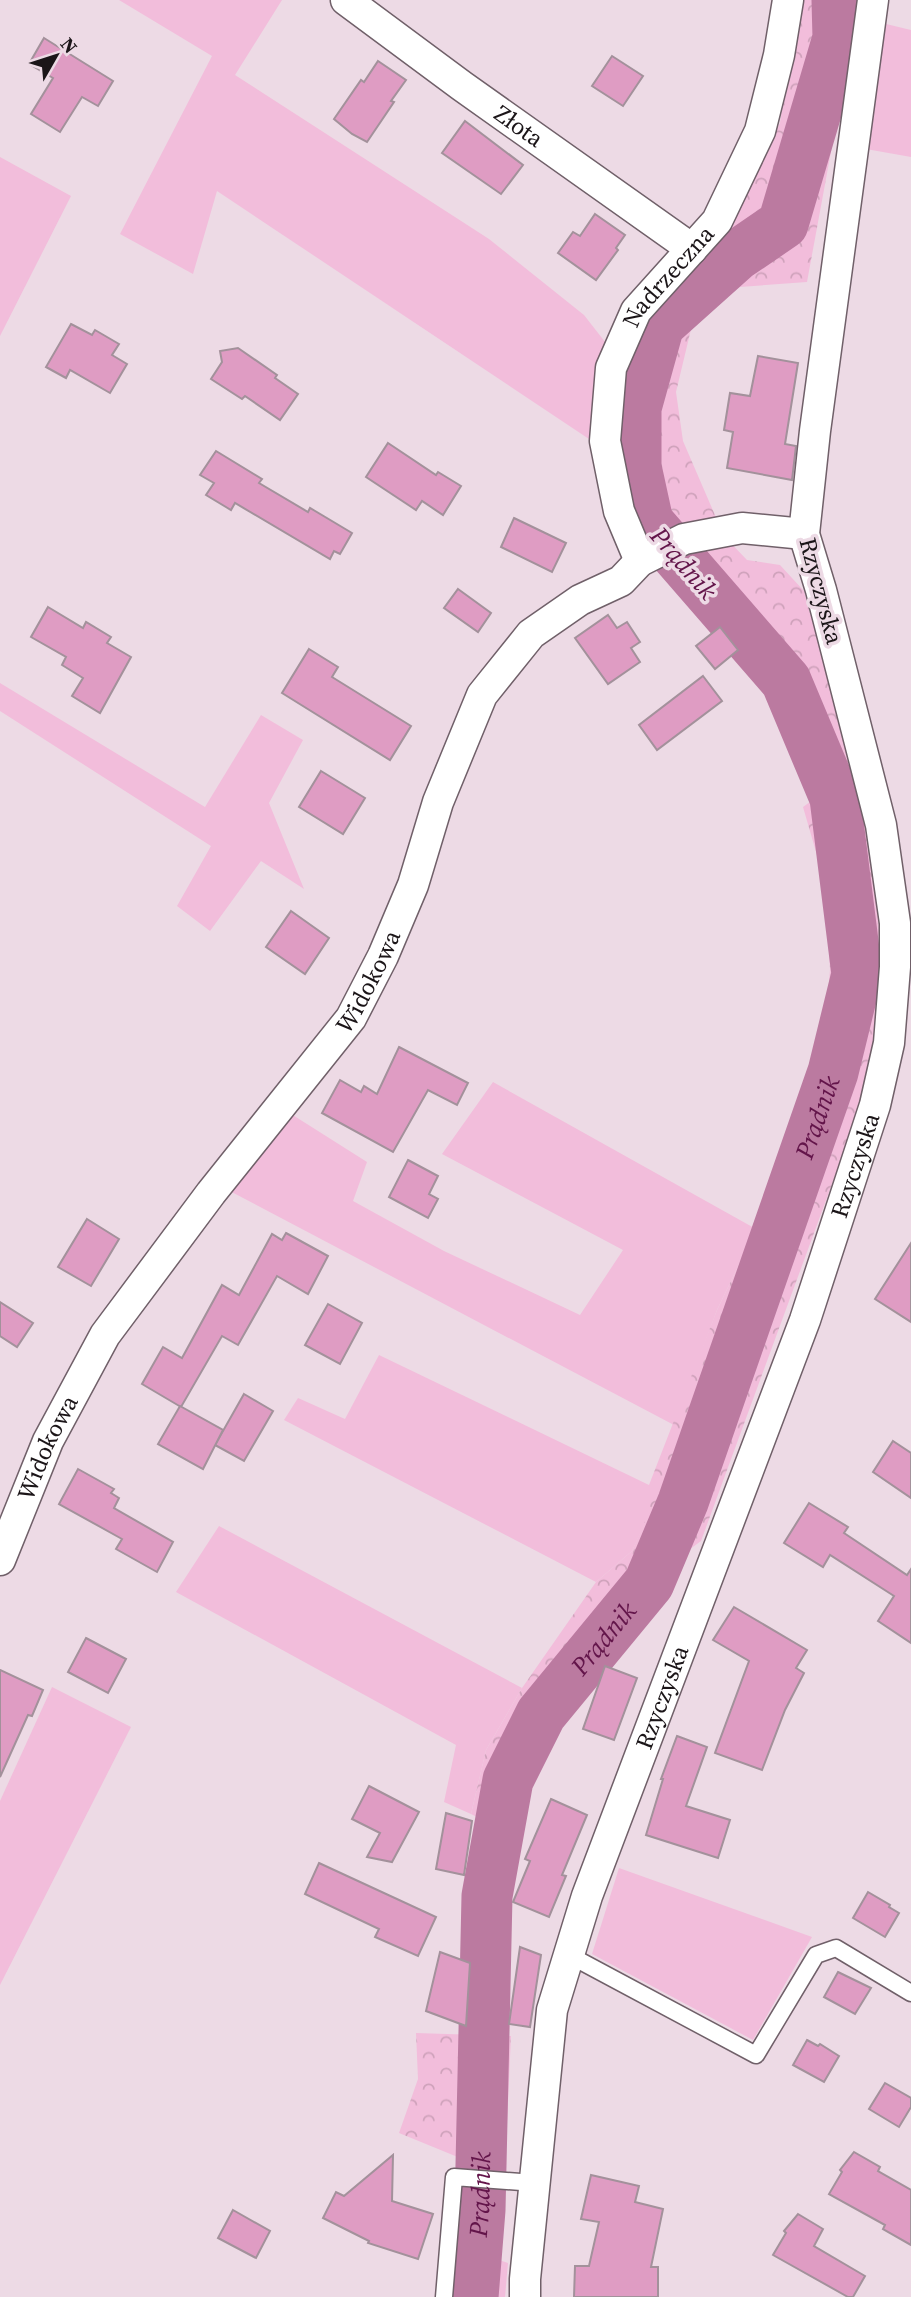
<svg xmlns="http://www.w3.org/2000/svg" width="911" height="2297" font-family="'Source Serif 4',serif">
	<defs>
		<pattern id="forest-crowns" width="20" height="18" patternUnits="userSpaceOnUse" patternTransform="scale(1.75)"><rect width="20" height="18" fill="#f2bddb"/><path d="M2 6a3 3 0 1 1 6 0M12 15a3 3 0 1 1 6 0" fill="none" stroke="#cfa2bb"/></pattern>
	</defs>
	<rect width="100%" height="100%" fill="#eddae5"/>
	<g fill="#f2bddb">
		<polygon points="119,0 282,0 235,75 489,239 584,315 609,347 595,443 217,191 193,274 120,234 212,56"/>
		<polygon points="882,23 911,30 911,157 866,149"/>
		<polygon points="0,157 71,196 0,336"/>
		<polygon points="0,683 205,807 261,715 303,740 269,803 304,889 261,861 210,931 177,906 211,846 0,711"/>
		<polygon points="493,1082 756,1229 717,1310 674,1425 224,1188 288,1112 367,1162 353,1201 444,1251 580,1315 623,1250 442,1154"/>
		<polygon points="379,1355 649,1485 650,1512 632,1551 596,1582 284,1420 298,1398 345,1419"/>
		<polygon points="219,1526 522,1688 486,1750 471,1814 444,1802 456,1745 176,1592"/>
		<polygon points="52,1687 131,1727 0,1985 0,1801"/>
		<polygon points="619,1868 812,1937 753,2040 592,1954"/>
		<polygon points="480,1936 506,1948 502,2036 473,2035"/>
		<polygon points="463,2184 505,2189 487,2256 508,2263 505,2297 459,2297"/>
	</g>
	<g fill="url(#forest-crowns)">
		<polygon points="795,0 856,0 856,16 807,282 740,287 693,321 676,392 683,441 724,536 747,560 780,565 804,591 869,823 882,962 876,1064 701,1541 674,1561 566,1696 529,1751 504,1829 518,1843 498,1908 473,1896 483,1860 487,1822 471,1814 486,1750 522,1688 596,1582 632,1551 649,1512 649,1485 717,1310 756,1229 826,1022 830,969 825,883 803,807 814,799 798,737 655,490 634,405 637,346 667,286 726,224 780,123"/>
		<polygon points="416,2033 511,2036 505,2169 465,2160 399,2133 418,2079"/>
	</g>
	<g fill="none" stroke-linecap="round" stroke-linejoin="round">
		<path stroke="#bb7aa0" stroke-width="51" id="s1" d="M 473,2297 L 480,2210 L 487,1896 L 508,1780 L 541,1714 L 649,1583 L 683,1502 L 833,1072 L 857,974 L 835,798 L 786,681 L 648,522 L 636,467 L 636,408 L 659,325 L 736,256 L 783,224 L 838,38 L 837,0"/>
	</g>
	<g fill="#df9cc3" stroke="#a3919b" stroke-width="2">
		<polygon points="44,38 113,81 98,106 82,97 60,132 31,114 53,78 29,64"/>
		<polygon points="612,56 643,76 623,106 592,86"/>
		<polygon points="378,61 406,80 391,101 394,102 367,142 352,134 334,119 361,80 364,82"/>
		<polygon points="465,121 523,165 501,194 442,153"/>
		<polygon points="595,214 625,235 616,248 618,250 596,280 558,253 573,232 580,236"/>
		<polygon points="71,324 92,335 95,330 119,344 112,355 127,364 110,393 70,370 66,378 46,367"/>
		<polygon points="238,348 277,375 275,378 298,394 280,420 245,396 242,399 211,379 222,362 220,351"/>
		<polygon points="758,356 798,363 785,444 796,446 792,480 727,468 733,432 724,430 730,393 750,396"/>
		<polygon points="388,443 436,475 438,472 461,486 443,515 422,501 416,510 366,477"/>
		<polygon points="216,451 262,479 259,483 308,512 310,508 352,533 340,554 334,551 330,559 235,503 231,510 206,495 214,483 200,475"/>
		<polygon points="514,518 566,543 552,572 501,547"/>
		<polygon points="458,589 491,613 478,632 444,608"/>
		<polygon points="48,607 83,628 86,622 111,637 107,643 131,657 100,713 72,696 83,678 62,665 66,657 31,637"/>
		<polygon points="608,615 617,628 627,622 640,642 631,648 640,662 608,684 575,638"/>
		<polygon points="720,627 738,650 715,669 696,646"/>
		<polygon points="309,649 338,667 332,677 411,726 390,760 282,693"/>
		<polygon points="703,676 722,701 657,750 639,725"/>
		<polygon points="321,771 365,798 343,834 299,807"/>
		<polygon points="291,911 329,938 305,974 266,947"/>
		<polygon points="399,1047 468,1083 457,1105 428,1090 393,1152 322,1113 340,1080 361,1092 364,1086 377,1094"/>
		<polygon points="408,1160 438,1176 429,1194 438,1199 428,1218 389,1197"/>
		<polygon points="87,1219 119,1239 91,1286 58,1267"/>
		<polygon points="286,1233 328,1256 308,1294 277,1276 238,1345 222,1336 181,1407 142,1384 163,1347 182,1358 222,1285 239,1295 272,1234 282,1240"/>
		<polygon points="911,1243 911,1322 875,1299"/>
		<polygon points="0,1302 33,1323 17,1347 0,1336"/>
		<polygon points="328,1304 362,1323 340,1364 305,1345"/>
		<polygon points="244,1394 273,1411 244,1461 215,1445"/>
		<polygon points="180,1406 223,1430 203,1469 158,1444"/>
		<polygon points="893,1441 911,1453 911,1498 873,1472"/>
		<polygon points="78,1469 114,1489 111,1493 119,1498 114,1508 173,1542 157,1572 116,1549 122,1539 59,1504"/>
		<polygon points="809,1503 848,1527 844,1533 907,1575 911,1569 911,1643 878,1621 894,1596 830,1555 823,1567 784,1543"/>
		<polygon points="734,1607 807,1650 796,1668 804,1673 785,1710 762,1770 715,1753 749,1661 713,1640"/>
		<polygon points="86,1638 126,1659 108,1693 68,1672"/>
		<polygon points="605,1666 637,1678 614,1740 583,1729"/>
		<polygon points="0,1670 43,1690 32,1716 28,1715 0,1777"/>
		<polygon points="677,1736 707,1747 686,1806 730,1820 718,1858 646,1835 663,1779 661,1779"/>
		<polygon points="369,1786 419,1812 392,1862 367,1857 380,1833 352,1819"/>
		<polygon points="551,1799 587,1815 562,1875 566,1876 549,1917 513,1902 530,1861 525,1859"/>
		<polygon points="446,1813 472,1821 464,1875 436,1869"/>
		<polygon points="319,1863 436,1917 418,1956 375,1937 379,1929 305,1894"/>
		<polygon points="868,1892 890,1905 889,1907 899,1913 885,1937 853,1918"/>
		<polygon points="520,1947 541,1955 530,2027 509,2024"/>
		<polygon points="440,1952 470,1963 466,2026 426,2011"/>
		<polygon points="838,1972 871,1988 855,2014 824,1997"/>
		<polygon points="807,2040 818,2046 820,2044 839,2056 824,2082 793,2065"/>
		<polygon points="885,2083 911,2098 911,2107 899,2127 869,2109"/>
		<polygon points="854,2152 880,2167 878,2171 911,2190 911,2245 883,2229 885,2225 829,2194 842,2172 840,2170"/>
		<polygon points="393,2155 392,2201 433,2214 418,2259 368,2243 369,2241 323,2218 336,2192 344,2196"/>
		<polygon points="591,2175 639,2186 635,2202 663,2209 651,2267 658,2267 658,2297 574,2297 575,2266 589,2266 599,2222 581,2219"/>
		<polygon points="233,2210 270,2231 256,2258 218,2238"/>
		<polygon points="798,2214 823,2229 814,2246 865,2276 853,2297 848,2297 773,2255 786,2233 784,2231"/>
	</g>
	<g fill="none" stroke-linecap="round" stroke-linejoin="round">
		<g stroke="#706069" stroke-width="19">
			<g id="service">
				<polyline points="569,1955 756,2055 816,1955 836,1948 911,1993"/>
				<polyline points="444,2297 454,2177 534,2183"/>
			</g>
		</g>
		<g stroke="#706069" stroke-width="33">
			<g id="minor">
				<path id="s2" d="M 346,0 L 462,86 L 692,249"/>
				<path id="s3" d="M 640,561 L 619,511 L 605,441 L 611,368 L 636,311 L 717,221 L 760,131 L 779,55 L 788,0"/>
				<path id="s4" d="M 0,1560 L 48,1441 L 105,1335 L 211,1193 L 351,1018 L 383,956 L 413,885 L 438,802 L 482,695 L 531,634 L 580,600 L 621,581 L 640,561 L 684,539 L 742,528 L 804,534"/>
				<path id="s5" d="M 525,2297 L 525,2279 L 552,2010 L 587,1896 L 805,1320 L 875,1105 L 889,1043 L 895,967 L 895,923 L 881,825 L 821,590 L 804,534 L 815,431 L 873,0"/>
			</g>
		</g>
		<use href="#service" stroke="#fff" stroke-width="16"/>
		<use href="#minor" stroke="#fff" stroke-width="30"/>
	</g>
	<g text-anchor="middle" stroke-width="7" stroke-linejoin="round" paint-order="stroke">
		<g font-size="24" fill="#1b1518" stroke="#eddae5">
			<text dy="8" stroke="none"><textPath href="#s2" startOffset="214">Złota</textPath></text>
			<text dy="8" stroke="none"><textPath href="#s3" startOffset="308">Nadrzeczna</textPath></text>
			<text transform="translate(821 591) rotate(75)" y="8">Rzyczyska</text>
			<text dy="8" stroke="none"><textPath href="#s4" startOffset="690">Widokowa</textPath></text>
			<text dy="8" stroke="none"><textPath href="#s5" startOffset="1186">Rzyczyska</textPath></text>
			<text dy="8" stroke="none"><textPath href="#s4" startOffset="122">Widokowa</textPath></text>
			<text dy="8" stroke="none"><textPath href="#s5" startOffset="620">Rzyczyska</textPath></text>
		</g>
		<g font-size="26" font-style="italic" fill="#63154a" stroke="#eddae5">
			<text transform="translate(684 563) rotate(49)" y="9">Prądnik</text>
			<text dy="9" stroke="none"><textPath href="#s1" startOffset="1258">Prądnik</textPath></text>
			<text dy="9" stroke="none"><textPath href="#s1" startOffset="691">Prądnik</textPath></text>
			<text dy="9" stroke="none"><textPath href="#s1" startOffset="103">Prądnik</textPath></text>
		</g>
	</g>
	<g transform="translate(56 56) rotate(51)" stroke="#eddae5" stroke-width="5" paint-order="stroke">
	<path d="M0-5L12 26L0 18L-12 26Z" fill="#1b1518"/>
	<text y="-10" font-size="19" font-weight="bold" text-anchor="middle" fill="#1b1518">N</text>
	</g>
</svg>
